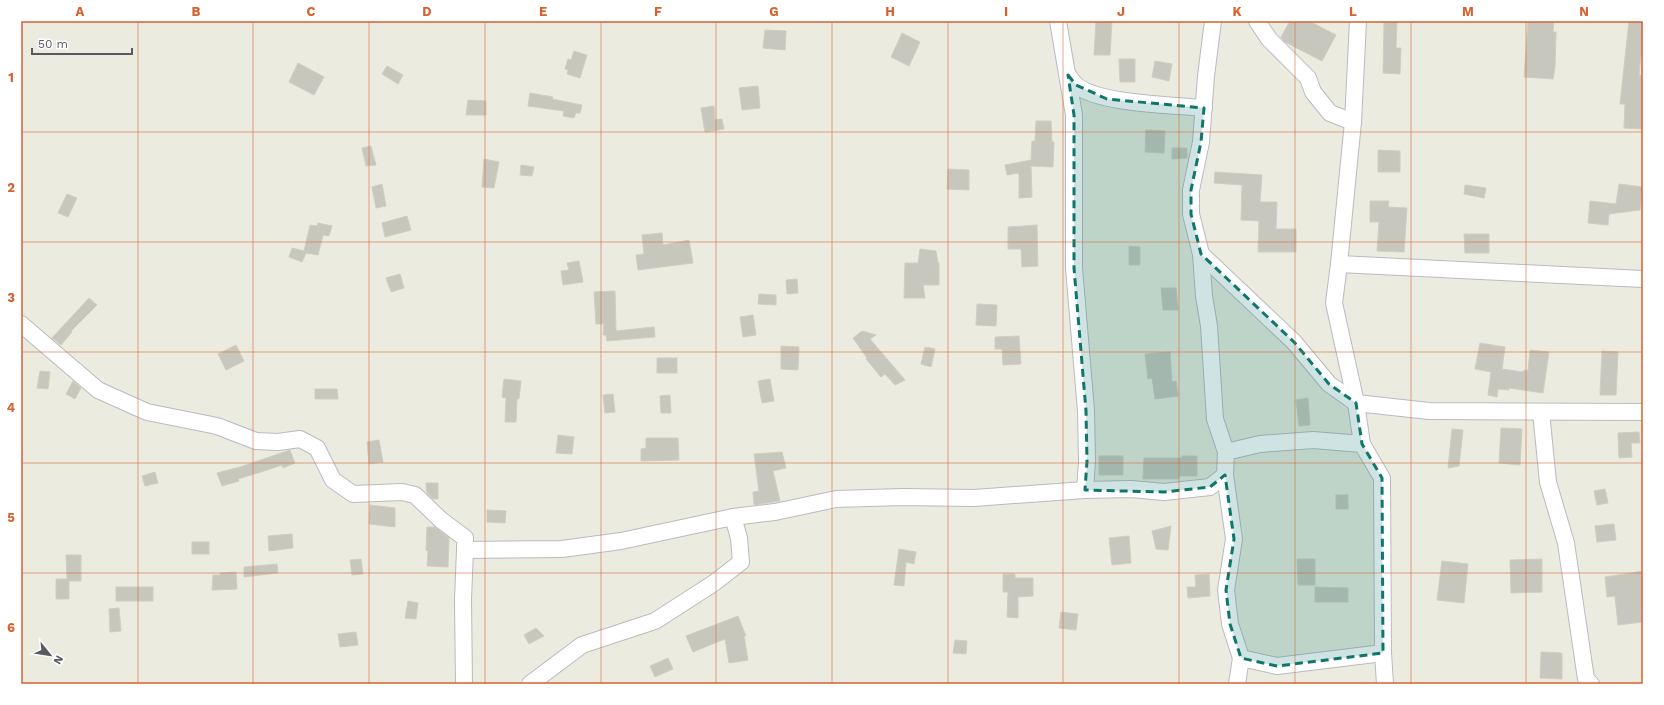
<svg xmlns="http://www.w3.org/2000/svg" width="1664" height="705" font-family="'Work Sans',sans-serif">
	<rect width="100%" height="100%" fill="#ebebdf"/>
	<g fill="#c8c7be" stroke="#d0cebe">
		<polygon points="1096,21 1112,21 1110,55 1094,55"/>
		<polygon points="1290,21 1309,21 1336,35 1322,61 1285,42 1281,37"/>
		<polygon points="1528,21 1554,21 1553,32 1556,32 1555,67 1553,79 1524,77"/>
		<polygon points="1629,21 1643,21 1643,55 1641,55 1639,75 1643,76 1643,129 1624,128 1625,104 1620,104"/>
		<polygon points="1384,22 1397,22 1396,48 1401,48 1400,74 1383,73"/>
		<polygon points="765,30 786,31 785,50 763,48"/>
		<polygon points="902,33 920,42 909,66 891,57"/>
		<polygon points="574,51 587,55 580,78 567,74 568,70 565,69 568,59 571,60"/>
		<polygon points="1119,59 1135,59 1135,82 1120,82"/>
		<polygon points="1155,61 1172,64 1169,81 1152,77"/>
		<polygon points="298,63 324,77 314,95 289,82"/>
		<polygon points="387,66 403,75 398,84 382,74"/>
		<polygon points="758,86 760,108 742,110 739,88"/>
		<polygon points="530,93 553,97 552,99 582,105 580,113 576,113 574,118 563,116 564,111 528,106"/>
		<polygon points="468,100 486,101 486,115 466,115"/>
		<polygon points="714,106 715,120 722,119 724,129 705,132 701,108"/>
		<polygon points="1036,121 1051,121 1052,142 1054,142 1053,167 1031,166 1032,197 1019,198 1019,173 1007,175 1005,165 1031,160 1032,141 1035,141"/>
		<polygon points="1146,130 1165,131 1164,153 1145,152"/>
		<polygon points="371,146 376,165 366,166 362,148"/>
		<polygon points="1172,148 1187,148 1187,158 1172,159"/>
		<polygon points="1378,150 1400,151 1400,172 1378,172"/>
		<polygon points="484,159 499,162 494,188 482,187"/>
		<polygon points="521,165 534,167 532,176 520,175"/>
		<polygon points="948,169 969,170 969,190 947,189"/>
		<polygon points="1215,172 1262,175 1260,202 1277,202 1276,229 1296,229 1296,252 1258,252 1259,221 1241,220 1242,185 1214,183"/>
		<polygon points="382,184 386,206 376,208 372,187"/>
		<polygon points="1619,184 1643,187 1640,210 1609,214 1608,225 1588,223 1590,201 1616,204"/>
		<polygon points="1465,185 1486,188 1484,198 1464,194"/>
		<polygon points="67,194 77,198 68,217 58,213"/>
		<polygon points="1370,201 1389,201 1388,207 1407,208 1404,252 1377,251 1379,222 1370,222"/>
		<polygon points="407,216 411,230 385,237 382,223"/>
		<polygon points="318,223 332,226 329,236 323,235 318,255 306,253 302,262 289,257 292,248 304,251 310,225 317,226"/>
		<polygon points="1037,225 1038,266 1022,267 1021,249 1008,249 1008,227"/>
		<polygon points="662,233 663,245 689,240 693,263 638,270 636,255 644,254 642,235"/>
		<polygon points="1464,234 1489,234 1489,253 1465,253"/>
		<polygon points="1129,246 1140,247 1140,265 1129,265"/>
		<polygon points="920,249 936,251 938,263 939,263 939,285 923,285 925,298 904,298 905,263 918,263"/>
		<polygon points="579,261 583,282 563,285 561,271 569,270 567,263"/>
		<polygon points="400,274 404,288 391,292 386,278"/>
		<polygon points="797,279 798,293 787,294 786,280"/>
		<polygon points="1161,288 1176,288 1178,310 1163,310"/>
		<polygon points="615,291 616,331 654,327 655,337 607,341 606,335 603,335 604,324 596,324 594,292"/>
		<polygon points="759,294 776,295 776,305 758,304"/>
		<polygon points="89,298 97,305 71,331 72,332 61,345 52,338"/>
		<polygon points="977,304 997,305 996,326 976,325"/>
		<polygon points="753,315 756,335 743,337 740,317"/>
		<polygon points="862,331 876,335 870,339 905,380 895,385 885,374 881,377 866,359 867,358 853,338"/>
		<polygon points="1019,336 1021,364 1003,365 1002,349 995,349 995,337"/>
		<polygon points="1480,343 1505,347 1502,369 1523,372 1524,370 1528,371 1530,350 1549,352 1543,393 1509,388 1509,390 1498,389 1497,397 1488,395 1491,372 1475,369"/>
		<polygon points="236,345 244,361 226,370 218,354"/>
		<polygon points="781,346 799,347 798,370 781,369"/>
		<polygon points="925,347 935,349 931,367 921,364"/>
		<polygon points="1602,351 1618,352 1616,395 1600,395"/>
		<polygon points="1170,352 1172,382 1176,381 1178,396 1155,399 1152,378 1148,379 1145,354"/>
		<rect x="657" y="358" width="20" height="15"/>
		<polygon points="40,371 50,372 48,389 37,388"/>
		<polygon points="504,379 521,381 519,399 517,399 516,422 505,422 506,398 502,397"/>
		<polygon points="770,379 774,401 762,403 758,381"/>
		<polygon points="73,381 81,388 75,399 66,394"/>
		<polygon points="315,389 337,389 338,399 315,399"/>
		<polygon points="613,394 615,412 605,413 603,395"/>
		<polygon points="670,395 671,413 661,413 660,396"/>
		<polygon points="1308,398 1310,425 1299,426 1296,400"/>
		<polygon points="1501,428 1522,429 1520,465 1499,463"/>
		<polygon points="1452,429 1463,430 1459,466 1448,468"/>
		<polygon points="1639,432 1640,443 1631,443 1632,457 1619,458 1618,433"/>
		<polygon points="558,435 574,437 572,454 556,453"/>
		<polygon points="646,438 678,438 679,460 641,461 641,449 646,448"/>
		<polygon points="379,440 383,462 369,464 367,442"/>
		<polygon points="290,450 295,463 283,468 282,465 258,473 238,479 239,481 222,486 217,473 240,467"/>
		<polygon points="782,452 786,468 773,471 780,501 754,505 753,492 759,491 754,454"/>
		<rect x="1099" y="456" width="24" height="19"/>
		<polygon points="1182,456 1197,456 1197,476 1179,476 1179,479 1143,479 1144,458 1182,458"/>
		<polygon points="155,472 158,483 145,486 142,476"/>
		<polygon points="426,483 438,483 438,499 433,499 427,493"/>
		<polygon points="1605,489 1608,503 1597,505 1594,491"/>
		<rect x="1336" y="495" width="12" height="14"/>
		<polygon points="370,505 395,508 395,527 369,524"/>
		<polygon points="487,510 506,511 505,523 487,522"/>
		<polygon points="1614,524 1616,540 1597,542 1595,526"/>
		<polygon points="1171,526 1168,550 1156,549 1152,531"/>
		<polygon points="427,527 435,527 449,538 448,567 427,566 428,551 426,550"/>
		<polygon points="292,534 293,548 269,551 268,536"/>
		<polygon points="1129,536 1131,563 1112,565 1109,538"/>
		<rect x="192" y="542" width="17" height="12"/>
		<polygon points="899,549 916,552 914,564 906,562 904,586 894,585"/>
		<polygon points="66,555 81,555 81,581 69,581 69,599 56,599 56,579 67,579"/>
		<polygon points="361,559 363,574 352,575 350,560"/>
		<polygon points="1297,559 1315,559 1315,585 1298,585"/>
		<polygon points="1542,559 1542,592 1511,593 1510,560"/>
		<polygon points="1442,561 1468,564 1464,603 1437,600"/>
		<polygon points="277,564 278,573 244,577 244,567"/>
		<polygon points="1643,571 1643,622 1618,625 1615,596 1607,597 1605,577"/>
		<polygon points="236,572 237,589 212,590 213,575 220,575 220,573"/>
		<polygon points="1003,574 1015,574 1015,578 1033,578 1033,596 1018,597 1018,618 1007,617 1008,592 1003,592"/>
		<polygon points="1209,574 1210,596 1188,598 1187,587 1196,587 1195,575"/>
		<rect x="116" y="587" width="37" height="14"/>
		<polygon points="1315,587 1348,588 1348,602 1315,602"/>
		<polygon points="408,601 418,603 416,619 405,618"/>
		<polygon points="119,608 121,631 110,632 109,609"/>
		<polygon points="1061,612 1078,614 1076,630 1059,628"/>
		<polygon points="738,616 746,636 744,636 748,660 729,663 725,639 693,652 686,636"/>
		<polygon points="536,628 544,636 529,644 524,635"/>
		<polygon points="356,632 358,645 340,647 338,634"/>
		<polygon points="955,640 967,641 966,654 953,653"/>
		<polygon points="1541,652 1562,653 1562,679 1540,678"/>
		<polygon points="668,658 673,669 655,677 650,666"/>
	</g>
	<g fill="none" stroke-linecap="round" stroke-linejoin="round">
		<g stroke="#babbc1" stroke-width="18">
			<g id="minor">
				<polyline points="1058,21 1074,115 1074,268 1086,411 1087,461 1085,490"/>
				<polyline points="1213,21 1206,76 1201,142 1191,190 1191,214 1201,254 1204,296 1209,326 1215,419 1226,452 1225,475 1234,539 1226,590 1230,624 1241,658"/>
				<polyline points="1257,21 1269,39 1308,78 1313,92 1330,113 1353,122"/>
				<polyline points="1358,21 1353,122 1339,264 1643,279"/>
				<path d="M 1068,75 C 1070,78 1073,82 1075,84 C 1095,104 1174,105 1204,108"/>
				<polyline points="1201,254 1294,342 1329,384 1356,403 1429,411 1643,412"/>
				<polyline points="1339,264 1334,303 1356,403 1362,444 1382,478 1383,653 1385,684"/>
				<polyline points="21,324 98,390 147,412 217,426 256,441 278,442 300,439 317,448 333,480 353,494 402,492 415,495 441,520 465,538 465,550 562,549 621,541 733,517 775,512 836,499 903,497 974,498 1085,490 1131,489 1164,492 1210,487 1225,475"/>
				<polyline points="1541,412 1548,482 1566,543 1586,679 1591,684"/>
				<polyline points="1226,452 1260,444 1313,440 1362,444"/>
				<polyline points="464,684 463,600 465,550"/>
				<polyline points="530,684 582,645 655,621 714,583 741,562 739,538 733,517"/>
				<polyline points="1237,684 1241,658 1277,666 1383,653"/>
			</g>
		</g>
		<use href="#minor" stroke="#fff" stroke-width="16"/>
	</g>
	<path fill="#0f766e" fill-opacity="0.2" stroke="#0f766e" stroke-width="3" stroke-dasharray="8 5" stroke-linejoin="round" d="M 1068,75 L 1076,85 L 1107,99 L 1204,108 L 1201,142 L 1191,190 L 1191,214 L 1201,254 L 1294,342 L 1329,384 L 1356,403 L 1362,444 L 1382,478 L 1383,653 L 1277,666 L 1241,658 L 1230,624 L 1226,590 L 1234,539 L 1225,475 L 1210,487 L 1164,492 L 1085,490 L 1087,461 L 1086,411 L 1074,268 L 1074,115 Z"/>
	<path fill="none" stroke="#d8602f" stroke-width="1" stroke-opacity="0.55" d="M 138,21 L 138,684M 253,21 L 253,684M 369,21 L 369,684M 485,21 L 485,684M 601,21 L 601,684M 716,21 L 716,684M 832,21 L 832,684M 948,21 L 948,684M 1063,21 L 1063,684M 1179,21 L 1179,684M 1295,21 L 1295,684M 1411,21 L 1411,684M 1526,21 L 1526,684M 21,132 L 1643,132M 21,242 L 1643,242M 21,352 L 1643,352M 21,463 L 1643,463M 21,573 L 1643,573"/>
	<rect width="1664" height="705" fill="none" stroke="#ffffff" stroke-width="44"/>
	<g transform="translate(50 655) rotate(120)" stroke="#ffffff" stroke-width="3" paint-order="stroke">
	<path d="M0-3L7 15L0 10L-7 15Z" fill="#585a60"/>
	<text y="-6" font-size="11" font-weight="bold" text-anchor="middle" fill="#585a60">N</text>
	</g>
	<path d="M32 48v6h100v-6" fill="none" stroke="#585a60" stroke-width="2"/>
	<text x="38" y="48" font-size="12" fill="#585a60" stroke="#ffffff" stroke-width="3" paint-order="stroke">50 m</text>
	<rect x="22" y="22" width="1620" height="661" fill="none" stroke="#d8602f" stroke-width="1.5"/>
	<g font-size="13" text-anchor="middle" font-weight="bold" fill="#d8602f">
		<text x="80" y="16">A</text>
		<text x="196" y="16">B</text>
		<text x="311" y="16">C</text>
		<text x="427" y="16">D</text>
		<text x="543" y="16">E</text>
		<text x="658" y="16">F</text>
		<text x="774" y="16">G</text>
		<text x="890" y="16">H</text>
		<text x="1006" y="16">I</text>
		<text x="1121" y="16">J</text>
		<text x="1237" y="16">K</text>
		<text x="1353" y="16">L</text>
		<text x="1468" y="16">M</text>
		<text x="1584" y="16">N</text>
		<text x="11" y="82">1</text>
		<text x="11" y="192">2</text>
		<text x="11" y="302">3</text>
		<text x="11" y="412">4</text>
		<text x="11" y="522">5</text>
		<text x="11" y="632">6</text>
	</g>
</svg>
